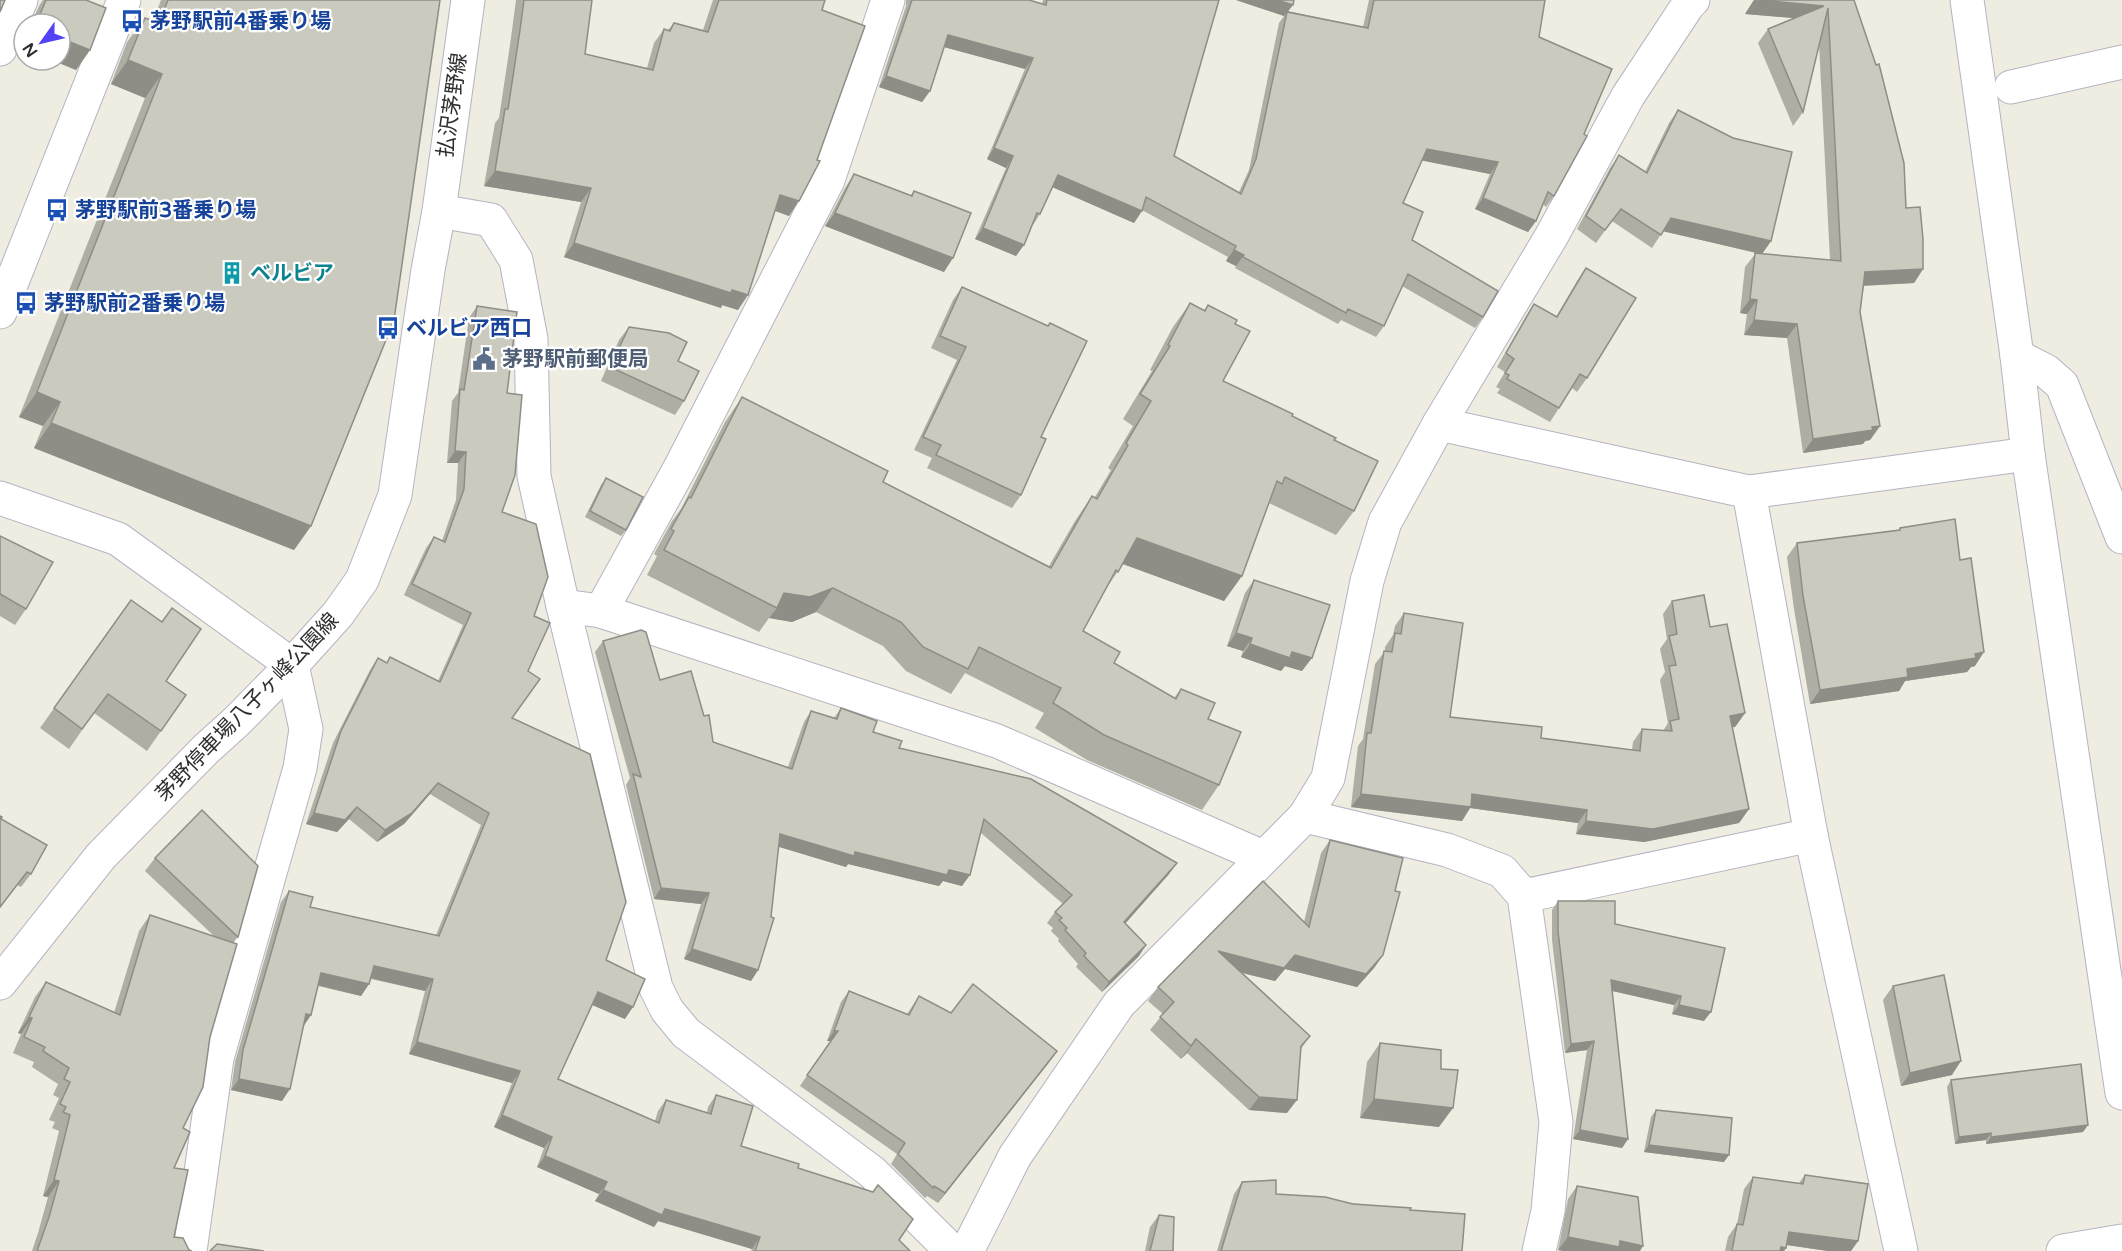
<svg xmlns="http://www.w3.org/2000/svg" width="2122" height="1251" font-family="'Varela Round','Noto Sans JP',sans-serif">
	<rect width="100%" height="100%" fill="#efece1"/>
	<g fill="none" stroke-linecap="round" stroke-linejoin="round">
		<g stroke="#b5b4c1" stroke-width="35">
			<g id="minor">
				<polyline points="0,49 21,0"/>
				<polyline points="2011,87 2122,62"/>
				<polyline points="439,211 491,220 516,260 531,339 534,476 563,606 656,988 667,1010 686,1033 872,1172 952,1251"/>
				<polyline points="0,312 124,0"/>
				<polyline points="2017,356 2046,371 2062,385 2122,537"/>
				<polyline points="1439,424 1749,492 2028,454"/>
				<polyline points="1749,492 1811,835 1901,1251"/>
				<polyline points="0,498 118,539 292,665"/>
				<polyline points="563,606 601,611 997,741 1263,857"/>
				<polyline points="601,611 680,468 828,180 888,0"/>
				<polyline points="1305,816 1447,850 1502,871 1524,896 1556,1122 1548,1211 1539,1251"/>
				<polyline points="1524,896 1811,835"/>
				<polyline points="967,1251 1015,1156 1119,1004 1305,816 1328,778 1367,581 1385,522 1439,424 1551,237 1628,96 1688,5 1693,0"/>
				<polyline points="2063,1251 2122,1241"/>
			</g>
		</g>
		<g stroke="#b5b4c1" stroke-width="35">
			<g id="tertiary">
				<polyline points="1967,0 2017,356 2028,454 2122,1093"/>
				<polyline points="190,1251 217,1058 300,768 306,729 292,665"/>
			</g>
		</g>
		<g stroke="#b5b4c1" stroke-width="35">
			<polyline id="secondary" points="0,983 101,856 206,749 237,721 292,665 338,614 362,580 395,495 428,270 439,211 468,0"/>
		</g>
		<use href="#minor" stroke="#fff" stroke-width="33"/>
		<use href="#tertiary" stroke="#fff" stroke-width="33"/>
		<use href="#secondary" stroke="#fff" stroke-width="33"/>
	</g>
	<g fill="#afaea4">
		<polygon points="43,0 86,0 90,50 76,70 52,60 60,60 60,24 31,24 39,6"/>
		<polygon points="161,0 440,0 311,526 294,550 34,448 43,426 19,417 145,98 111,84 127,42 145,18 153,21"/>
		<polygon points="516,0 592,0 585,54 647,68 654,43 664,29 668,30 674,23 703,30 713,0 825,0 822,10 789,216 775,211 738,310 722,305 721,308 564,257 581,202 484,186 495,123 499,118 510,45"/>
		<polygon points="906,0 1029,0 1042,4 1043,0 1219,0 1174,156 1239,192 1249,170 1279,23 1284,16 1236,0 1363,27 1369,0 1545,0 1539,37 1554,196 1546,207 1543,204 1536,221 1528,232 1475,209 1490,174 1422,160 1403,203 1412,240 1483,317 1475,328 1402,286 1384,326 1376,337 1341,320 1338,324 1235,268 1236,266 1226,261 1228,257 1142,210 1134,223 1052,187 1040,214 1033,225 1032,225 1016,256 975,239 1006,168 987,159 1025,69 944,47 930,91 922,102 879,87 906,6"/>
		<polygon points="1754,0 1854,0 1906,208 1923,269 1914,283 1864,286 1860,312 1880,426 1870,440 1865,441 1863,444 1803,453 1787,338 1744,335 1747,314 1740,313 1745,267 1756,253 1663,231 1652,248 1612,221 1596,243 1577,229 1610,168 1619,155 1645,172 1669,123 1678,110 1771,241 1762,254 1830,260 1819,44 1803,112 1793,126 1758,43 1768,29 1794,18 1745,14"/>
		<polygon points="854,174 910,196 914,191 944,272 825,226 845,188"/>
		<polygon points="1586,268 1587,378 1577,392 1572,388 1550,422 1497,393 1500,389 1496,387 1505,372 1497,367 1525,318 1534,304 1556,317 1577,281"/>
		<polygon points="962,287 1041,437 1021,495 1012,508 927,468 932,458 914,450 957,360 931,348 953,300"/>
		<polygon points="1190,303 1204,310 1208,305 1235,324 1223,381 1292,416 1334,440 1354,511 1336,535 1269,503 1224,601 1123,564 1105,590 1083,631 1114,663 1174,698 1181,689 1208,719 1219,785 1202,810 1087,760 1035,728 1044,713 965,673 951,694 906,671 883,646 816,612 792,622 769,618 759,632 647,575 657,556 654,554 672,521 681,509 725,422 742,397 883,482 1049,566 1075,521 1092,496 1095,497 1111,470 1108,468 1133,426 1123,419 1152,371 1150,370 1173,327"/>
		<polygon points="477,306 507,393 502,512 534,616 528,671 512,718 606,960 625,1019 592,1005 558,1079 655,1121 658,1111 666,1100 707,1113 708,1107 716,1095 741,1146 798,1168 899,1240 910,1251 751,1251 752,1249 658,1221 654,1227 595,1201 599,1194 537,1167 544,1148 494,1127 512,1083 409,1054 425,991 371,979 369,984 361,996 318,986 311,1015 303,1026 282,1101 231,1090 235,1062 281,902 289,891 310,907 436,935 481,825 430,794 404,824 377,842 349,819 337,832 306,824 333,743 370,670 378,658 386,663 390,657 438,681 463,625 404,595 426,548 434,537 442,541 456,500 458,463 447,463 452,401 458,393 469,318"/>
		<polygon points="629,327 678,361 684,401 675,415 601,381 619,340"/>
		<polygon points="606,478 626,530 621,536 585,517 601,485"/>
		<polygon points="1900,528 1975,666 1971,667 1967,672 1905,681 1899,691 1810,704 1794,609 1787,557 1797,543 1898,530"/>
		<polygon points="0,536 26,609 15,625 0,616"/>
		<polygon points="1254,580 1302,671 1285,666 1281,671 1241,657 1243,651 1227,646 1245,593"/>
		<polygon points="131,600 166,681 186,695 147,751 94,713 69,749 40,728"/>
		<polygon points="1672,601 1710,627 1745,713 1735,727 1732,727 1749,809 1739,823 1644,842 1576,834 1578,823 1470,808 1462,821 1351,807 1358,746 1363,739 1375,664 1385,651 1385,647 1393,635 1395,626 1404,613 1450,717 1541,738 1632,750 1633,742 1642,729 1663,731 1668,723 1660,680 1665,672 1660,649 1667,639 1663,614"/>
		<polygon points="603,641 660,680 704,716 713,742 788,767 804,722 811,711 834,718 841,708 873,732 899,748 1177,863 1169,874 1125,923 1139,956 1102,992 1076,967 1078,964 1058,941 1059,939 1051,931 1053,928 1047,923 1055,912 1063,904 981,833 962,886 943,881 939,886 848,864 846,867 779,847 758,970 751,981 684,959 701,904 654,899 626,785 630,778 595,652"/>
		<polygon points="0,816 1,819 31,874 21,887 17,885 0,908"/>
		<polygon points="1330,840 1395,891 1383,955 1374,968 1357,987 1285,969 1275,981 1241,973 1310,1036 1301,1049 1287,1113 1249,1110 1187,1053 1181,1059 1150,1030 1163,1014 1148,1001 1158,987 1304,922 1321,853"/>
		<polygon points="155,858 238,937 233,943 183,1128 174,1168 174,1237 189,1250 192,1251 32,1251 38,1233 48,1197 43,1196 59,1131 52,1128 55,1122 49,1120 59,1098 53,1095 58,1084 32,1067 34,1062 13,1053 21,1034 18,1033 35,997 46,982 114,1013 139,931 150,915 214,936 145,871"/>
		<polygon points="1558,901 1615,924 1704,1021 1672,1014 1674,1005 1612,991 1628,1139 1622,1148 1573,1139 1587,1050 1565,1053 1552,940 1552,910"/>
		<polygon points="1893,986 1952,1075 1901,1086 1883,1000"/>
		<polygon points="849,991 907,1014 919,996 951,1013 1050,1061 938,1203 927,1196 925,1198 891,1164 897,1154 800,1086 830,1041 827,1041 841,1002"/>
		<polygon points="1380,1043 1439,1127 1360,1118 1367,1062"/>
		<polygon points="1951,1080 2083,1132 1986,1144 1986,1140 1955,1144 1947,1087"/>
		<polygon points="1656,1110 1724,1162 1644,1152 1651,1117"/>
		<polygon points="1805,1175 1858,1241 1851,1251 1828,1251 1787,1245 1784,1251 1725,1251 1728,1237 1737,1224 1744,1189 1753,1177 1799,1183"/>
		<polygon points="1242,1182 1276,1194 1410,1210 1462,1251 1217,1251 1234,1194"/>
		<polygon points="1577,1186 1640,1251 1558,1250 1568,1199"/>
		<polygon points="1159,1215 1173,1251 1145,1251 1150,1227"/>
	</g>
	<g fill="#8e8d86">
		<polygon points="1236,0 1277,0 1293,5 1286,14 1287,12 1284,16"/>
		<polygon points="1754,0 1824,6 1815,20 1745,14"/>
		<polygon points="948,35 1033,58 1025,69 940,46"/>
		<polygon points="60,38 90,50 76,70 52,60 60,60"/>
		<polygon points="128,60 162,74 145,98 111,84"/>
		<polygon points="886,76 930,91 922,102 879,87"/>
		<polygon points="994,148 1013,156 1006,168 987,159"/>
		<polygon points="1427,149 1498,162 1490,174 1419,160"/>
		<polygon points="495,171 591,188 581,202 484,186"/>
		<polygon points="1058,175 1142,211 1134,223 1050,186"/>
		<polygon points="780,195 799,201 789,216 770,209"/>
		<polygon points="1483,198 1536,221 1528,232 1475,209"/>
		<polygon points="835,213 953,258 944,272 825,226"/>
		<polygon points="1671,218 1771,241 1762,254 1662,231"/>
		<polygon points="983,228 1024,245 1016,256 975,239"/>
		<polygon points="574,243 748,295 738,310 722,305 721,308 564,257"/>
		<polygon points="1234,250 1244,255 1236,266 1226,261"/>
		<polygon points="1923,269 1914,283 1855,286 1865,272"/>
		<polygon points="1750,299 1757,300 1747,314 1740,313"/>
		<polygon points="1754,320 1797,324 1787,338 1744,335"/>
		<polygon points="37,392 60,402 43,426 19,417"/>
		<polygon points="51,423 311,526 294,550 34,448"/>
		<polygon points="1880,426 1870,440 1865,441 1863,444 1803,453 1813,439"/>
		<polygon points="455,451 466,452 458,463 447,463"/>
		<polygon points="1137,538 1242,576 1224,601 1120,563"/>
		<polygon points="833,588 816,612 792,622 769,618 777,608 784,593"/>
		<polygon points="1236,633 1252,638 1243,651 1227,646"/>
		<polygon points="1250,644 1292,652 1312,658 1302,671 1285,666 1281,671 1241,657"/>
		<polygon points="1984,652 1975,666 1971,667 1967,672 1905,681 1899,691 1810,704 1820,690 1907,669"/>
		<polygon points="1745,713 1735,727 1721,730 1730,716"/>
		<polygon points="438,783 430,794 404,824 377,842 385,830"/>
		<polygon points="1361,794 1472,794 1587,810 1578,823 1470,808 1462,821 1351,807"/>
		<polygon points="357,807 349,819 337,832 306,824 314,813"/>
		<polygon points="1749,809 1739,823 1644,842 1576,834 1586,821"/>
		<polygon points="780,834 855,852 949,870 970,875 962,886 943,881 939,886 848,864 846,867 773,845"/>
		<polygon points="1177,863 1169,874 1117,933 1124,922"/>
		<polygon points="661,888 709,893 701,904 654,899"/>
		<polygon points="1146,945 1139,956 1102,992 1109,982"/>
		<polygon points="692,949 758,970 751,981 684,959"/>
		<polygon points="1218,951 1295,955 1383,955 1374,968 1357,987 1285,969 1275,981 1208,964"/>
		<polygon points="374,966 433,979 425,991 366,977"/>
		<polygon points="321,973 369,984 361,996 313,984"/>
		<polygon points="1611,980 1681,996 1674,1005 1604,989"/>
		<polygon points="598,992 633,1007 625,1019 590,1004"/>
		<polygon points="1679,1005 1711,1012 1704,1021 1672,1014"/>
		<polygon points="306,1014 311,1015 303,1027"/>
		<polygon points="29,1017 32,1018 21,1034 18,1033"/>
		<polygon points="834,1031 838,1031 830,1041 827,1041"/>
		<polygon points="1196,1039 1187,1053 1181,1059 1191,1046"/>
		<polygon points="1594,1041 1587,1050 1565,1053 1571,1044"/>
		<polygon points="417,1042 520,1071 512,1083 409,1054"/>
		<polygon points="1057,1051 1050,1061 938,1203 945,1193"/>
		<polygon points="1961,1061 1952,1075 1901,1086 1910,1073"/>
		<polygon points="239,1079 290,1089 282,1101 231,1090"/>
		<polygon points="1259,1097 1297,1100 1287,1113 1249,1110"/>
		<polygon points="1374,1099 1453,1108 1439,1127 1360,1118"/>
		<polygon points="502,1115 552,1137 544,1148 494,1127"/>
		<polygon points="2088,1125 2083,1132 1986,1144 1991,1137"/>
		<polygon points="1580,1130 1628,1139 1622,1148 1573,1139"/>
		<polygon points="1991,1133 1986,1140 1955,1144 1959,1137"/>
		<polygon points="1649,1145 1729,1155 1724,1162 1644,1152"/>
		<polygon points="545,1156 607,1182 599,1194 537,1167"/>
		<polygon points="54,1180 59,1181 48,1197 43,1196"/>
		<polygon points="603,1190 760,1237 752,1249 658,1221 654,1227 595,1201"/>
		<polygon points="1789,1232 1858,1241 1851,1251 1828,1251 1780,1244"/>
		<polygon points="1568,1237 1620,1241 1643,1246 1640,1251 1562,1251 1558,1250"/>
		<polygon points="1781,1247 1786,1248 1784,1251 1778,1251"/>
	</g>
	<g fill="#cbcabf" stroke="#8e8d86" stroke-width="1.5">
		<polygon points="0,0 5,0 0,12"/>
		<polygon points="46,0 86,0 106,8 90,50 60,38 60,24 36,24"/>
		<polygon points="168,0 440,0 394,320 311,526 51,423 60,402 37,392 162,74 128,60 145,18 159,23"/>
		<polygon points="524,0 592,0 585,54 653,70 664,29 670,31 674,23 708,32 719,0 825,0 822,10 865,26 817,160 820,161 799,201 780,195 748,295 732,290 731,293 574,243 591,188 495,171 505,109 508,109 520,30"/>
		<polygon points="912,0 1029,0 1046,5 1047,0 1219,0 1174,156 1241,194 1256,159 1287,12 1368,28 1374,0 1545,0 1539,37 1612,69 1584,134 1587,136 1554,196 1548,192 1536,221 1483,198 1498,162 1427,149 1403,203 1423,212 1412,240 1498,291 1483,317 1408,274 1384,326 1348,309 1346,313 1243,257 1244,255 1234,250 1236,246 1146,197 1142,211 1058,175 1040,214 1037,213 1024,245 983,228 1013,156 994,148 1033,58 948,35 930,91 886,76"/>
		<polygon points="1277,0 1294,0 1293,5"/>
		<polygon points="1758,0 1854,0 1876,65 1879,64 1904,163 1906,208 1920,207 1923,239 1923,269 1865,272 1860,312 1880,426 1872,427 1873,430 1813,439 1797,324 1754,320 1757,300 1750,299 1755,253 1841,261 1828,8 1803,112 1768,29 1824,6"/>
		<polygon points="1678,110 1733,138 1792,152 1771,241 1671,218 1661,235 1621,209 1605,230 1586,216 1619,155 1647,173"/>
		<polygon points="854,174 912,196 914,191 971,213 953,258 835,213"/>
		<polygon points="1586,268 1636,298 1587,378 1580,374 1559,408 1507,379 1509,375 1505,373 1514,359 1506,353 1534,304 1557,317"/>
		<polygon points="962,287 1048,326 1050,323 1087,341 1041,437 1046,439 1021,495 936,455 941,445 923,437 966,347 940,336"/>
		<polygon points="1190,303 1205,311 1208,305 1237,320 1235,324 1250,331 1223,381 1293,414 1292,416 1336,438 1334,440 1378,461 1354,511 1285,477 1282,484 1277,481 1242,576 1137,538 1118,572 1116,570 1083,631 1120,652 1114,663 1176,699 1181,689 1215,703 1208,719 1241,732 1219,785 1104,735 1053,703 1061,688 979,647 968,669 923,647 901,622 833,588 810,597 784,593 777,608 664,550 674,531 671,529 689,497 691,498 742,397 888,471 883,482 1051,568 1092,496 1097,499 1128,445 1126,443 1151,401 1140,394 1170,346 1168,345"/>
		<polygon points="477,306 517,312 507,393 522,395 515,475 502,512 536,524 548,577 534,616 550,623 528,671 540,679 512,718 590,754 626,902 606,960 645,979 633,1007 598,992 558,1079 659,1123 666,1100 711,1114 716,1095 753,1106 741,1146 799,1164 798,1168 873,1192 878,1185 913,1219 899,1240 910,1251 755,1251 760,1237 665,1209 662,1215 603,1190 607,1182 545,1156 552,1137 502,1115 520,1071 417,1042 433,979 374,966 369,984 321,973 311,1015 306,1014 290,1089 239,1079 243,1050 289,891 313,897 310,907 439,936 489,813 438,783 412,813 385,830 357,807 345,820 314,813 341,731 378,658 387,663 390,657 440,682 471,613 412,584 434,537 445,542 464,489 466,452 455,451 460,389 464,390"/>
		<polygon points="629,327 669,333 687,342 678,361 699,371 684,401 610,367"/>
		<polygon points="606,478 643,497 626,530 590,511"/>
		<polygon points="1955,519 1960,560 1971,558 1984,652 1975,654 1976,658 1907,669 1908,677 1820,690 1803,596 1797,543 1900,530 1900,528"/>
		<polygon points="0,536 53,562 26,609 0,594"/>
		<polygon points="1254,580 1330,605 1312,658 1292,652 1290,658 1250,644 1252,638 1236,633"/>
		<polygon points="1704,595 1710,627 1727,624 1745,713 1730,716 1749,809 1653,829 1586,821 1587,810 1472,794 1471,807 1361,794 1367,733 1371,733 1384,651 1392,652 1395,633 1401,634 1404,613 1463,623 1450,717 1542,727 1541,738 1640,751 1642,729 1672,731 1670,721 1679,719 1669,666 1676,665 1669,636 1677,634 1672,601"/>
		<polygon points="131,600 162,622 172,608 201,629 166,681 186,695 161,731 108,694 82,729 54,708"/>
		<polygon points="641,630 646,632 660,680 691,671 704,716 709,715 713,742 792,769 811,711 837,719 841,708 877,721 873,732 902,741 899,748 1031,779 1177,863 1124,922 1146,945 1109,982 1084,956 1086,953 1065,930 1067,928 1059,920 1062,918 1055,912 1072,895 984,819 970,875 949,870 947,875 855,852 854,856 780,834 771,917 774,918 758,970 692,949 709,893 661,888 633,774 641,777 603,641"/>
		<polygon points="202,810 258,866 238,937 155,858"/>
		<polygon points="0,816 2,817 1,819 47,845 31,874 27,872 0,907"/>
		<polygon points="1330,840 1403,858 1395,891 1400,892 1383,955 1366,974 1295,955 1284,968 1218,951 1310,1036 1301,1046 1297,1100 1259,1097 1196,1039 1191,1046 1160,1017 1174,1002 1158,987 1263,881 1309,927"/>
		<polygon points="1558,901 1615,901 1615,924 1725,948 1711,1012 1679,1005 1681,996 1611,980 1628,1139 1580,1130 1594,1041 1571,1044 1558,931"/>
		<polygon points="150,915 237,944 210,1037 203,1087 183,1128 190,1132 174,1168 188,1170 174,1237 183,1238 189,1250 192,1251 37,1251 49,1217 59,1181 54,1180 70,1115 63,1112 66,1107 60,1104 70,1082 64,1079 69,1068 43,1051 45,1047 24,1037 32,1018 29,1017 46,982 120,1015"/>
		<polygon points="1944,975 1961,1061 1910,1073 1893,986"/>
		<polygon points="973,984 1057,1051 945,1193 934,1186 933,1188 898,1154 905,1143 807,1075 838,1031 834,1031 849,991 909,1015 919,996 951,1013"/>
		<polygon points="1380,1043 1441,1050 1441,1069 1458,1070 1453,1108 1374,1099"/>
		<polygon points="2081,1064 2088,1125 1991,1137 1991,1133 1959,1137 1951,1080"/>
		<polygon points="1656,1110 1732,1118 1729,1155 1649,1145"/>
		<polygon points="1805,1175 1868,1184 1858,1241 1789,1232 1786,1248 1781,1247 1780,1251 1732,1251 1737,1224 1743,1225 1753,1177 1803,1184"/>
		<polygon points="1276,1180 1276,1194 1325,1197 1353,1204 1411,1208 1410,1210 1465,1214 1462,1251 1221,1251 1242,1182"/>
		<polygon points="1577,1186 1638,1197 1643,1246 1620,1241 1619,1247 1568,1237"/>
		<polygon points="1159,1215 1174,1217 1173,1251 1150,1251"/>
		<polygon points="217,1244 264,1251 210,1251"/>
	</g>
	<defs>
		<g id="bus-bare" transform="scale(1.8)"><path d="M-5-6H5V4H4V6H2V4H-2V6H-4V4H-5ZM-3.5-4V0h7V-4ZM-3.5 1.2v1.5H-2V1.2ZM2 1.2v1.5H3.5V1.2Z" fill="#1a4fb4" stroke="#fff" stroke-width="2.5" paint-order="stroke"/></g>
		<g id="building-bare" transform="scale(1.8)"><path d="M-4-6H4V6H1V3H-1V6H-4ZM-2.5-4.3h1.7v1.8h-1.7ZM.8-4.3h1.7v1.8H.8ZM-2.5-1h1.7V.8h-1.7ZM.8-1h1.7V.8H.8Z" fill="#0f9aa8" stroke="#fff" stroke-width="2.5" paint-order="stroke"/></g>
		<g id="civic-bare" transform="scale(1.8)"><path d="M-.6-6.5H3V-4.5H.6V-3L4-1V1h2V6H-6V1h2V-1L-.6-3ZM-1.2 2.5V6h2.4V2.5Z" fill="#5c6f8a" stroke="#fff" stroke-width="2.5" paint-order="stroke"/></g>
	</defs>
	<g fill-rule="evenodd">
		<use href="#bus-bare" x="132" y="21"/>
		<use href="#bus-bare" x="57" y="210"/>
		<use href="#building-bare" x="232" y="273"/>
		<use href="#bus-bare" x="26" y="303"/>
		<use href="#bus-bare" x="388" y="328"/>
		<use href="#civic-bare" x="484" y="359"/>
	</g>
	<g text-anchor="middle" stroke-width="4.5" stroke-linejoin="round" paint-order="stroke">
		<g font-size="21" font-weight="bold" fill="#164399" stroke="#fff" text-anchor="start">
			<text x="150" y="28">茅野駅前4番乗り場</text>
			<text x="75" y="217">茅野駅前3番乗り場</text>
			<text x="44" y="310">茅野駅前2番乗り場</text>
			<text x="406" y="335">ベルビア西口</text>
		</g>
		<g font-size="21" fill="#2e2e2e" stroke="#fff">
			<text transform="translate(452 105) rotate(-82)" y="7">払沢茅野線</text>
			<text transform="translate(247 707) rotate(-46)" y="7">茅野停車場八子ヶ峰公園線</text>
		</g>
		<g font-size="21" font-weight="bold" fill="#0d838f" stroke="#fff" text-anchor="start">
			<text x="250" y="280">ベルビア</text>
		</g>
		<g font-size="21" font-weight="bold" fill="#4e5e75" stroke="#fff" text-anchor="start">
			<text x="502" y="366">茅野駅前郵便局</text>
		</g>
	</g>
	<g transform="translate(42 42) rotate(236)"><circle r="28" fill="#ffffff" stroke="#ababab" stroke-width="1.5"/>
	<path d="M0-4.5L10 22L0 15L-10 22Z" fill="#5243f9"/>
	<text y="-9" font-size="16" font-weight="bold" text-anchor="middle" fill="#2e2e2e">N</text>
	</g>
</svg>
